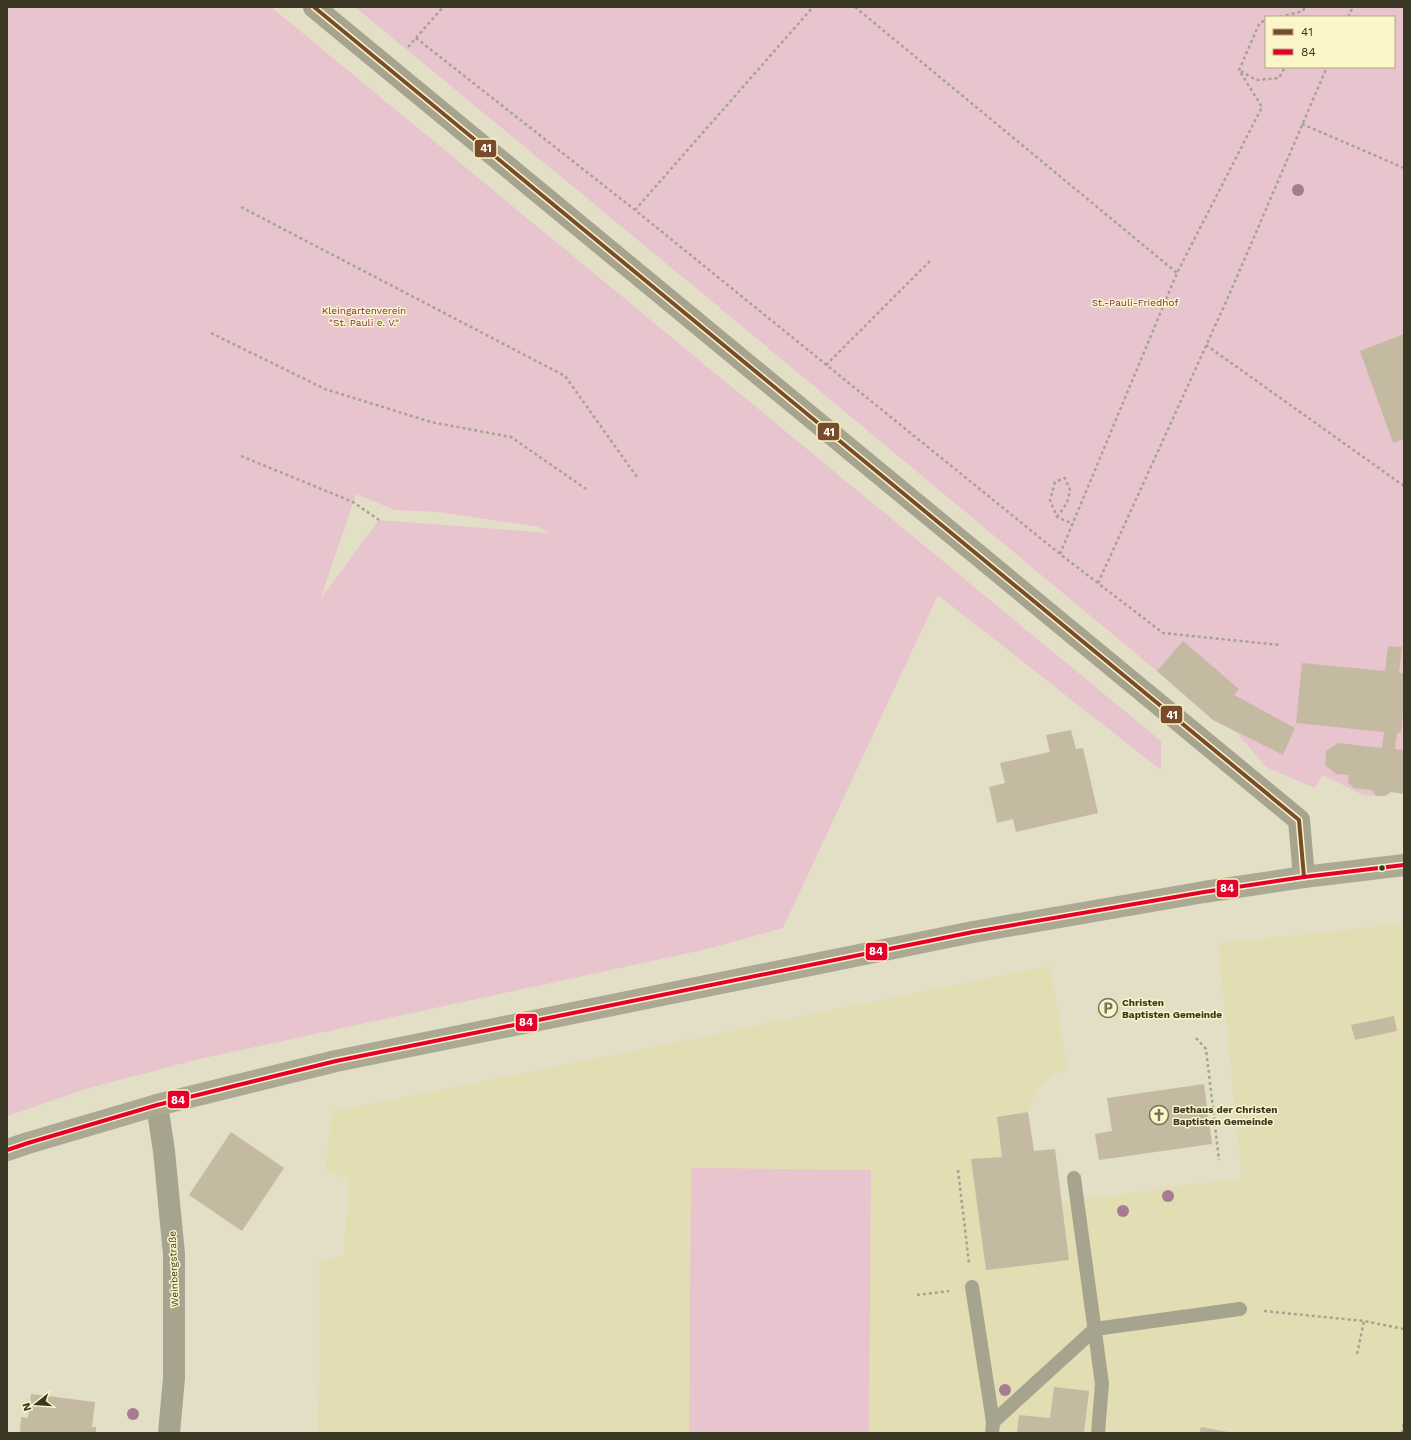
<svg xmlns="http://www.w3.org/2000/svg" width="1411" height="1440" font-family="'Work Sans',sans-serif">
	<rect width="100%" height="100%" fill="#e2dfc6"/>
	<polygon fill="#e3ddb4" points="1404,924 1404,1433 318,1433 320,1260 344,1257 349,1179 325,1170 332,1112 1050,966 1067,1068 1054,1074 1043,1084 1034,1096 1028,1112 1034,1151 1055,1149 1062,1202 1242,1178 1218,943"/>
	<g fill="#e8c4cf" fill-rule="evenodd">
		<path d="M 7,7 L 271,7 L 1161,741 L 1161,770 L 938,595 L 783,928 L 707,949 L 195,1060 L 89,1088 L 7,1116 ZM 356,494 L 395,510 L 439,512 L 539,527 L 549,533 L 379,520 L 320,600 Z"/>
		<path d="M 355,7 L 1404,7 L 1404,794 L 1391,792 L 1385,796 L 1363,795 L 1323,775 L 1315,788 L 1266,767 L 1236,732 L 1213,720 L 1157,671 L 679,274 ZM 1266,17 L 1394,17 L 1394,67 L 1266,67 Z"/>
		<polygon points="691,1168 871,1170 869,1433 689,1433"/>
	</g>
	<g fill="#c3baa1">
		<polygon points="1404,334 1404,439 1393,443 1360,351"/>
		<polygon points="1183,641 1239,689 1234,695 1295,728 1283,755 1213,720 1157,671"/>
		<polygon points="1388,646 1402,647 1399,673 1404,673 1404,703 1401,733 1397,733 1395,749 1404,750 1404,794 1391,792 1385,796 1376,796 1372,790 1354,788 1348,782 1349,775 1336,774 1325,765 1326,751 1338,743 1382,748 1384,732 1296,723 1302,663 1385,671"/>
		<polygon points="1071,730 1076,749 1083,748 1098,813 1016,832 1013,819 997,823 989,787 1005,783 1000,763 1050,752 1046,735"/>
		<polygon points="1394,1016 1397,1031 1355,1040 1351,1025"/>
		<polygon points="1204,1084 1212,1144 1099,1160 1095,1134 1112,1131 1107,1098"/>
		<polygon points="1028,1112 1034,1151 1055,1149 1069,1260 986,1270 971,1159 1002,1157 997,1117"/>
		<polygon points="231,1132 284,1168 242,1231 189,1195"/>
		<polygon points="1054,1387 1089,1391 1084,1433 1017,1433 1019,1415 1050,1418"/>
		<polygon points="31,1394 95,1402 92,1427 96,1427 96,1433 20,1433 21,1417 28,1418"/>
		<polygon points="1201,1427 1228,1432 1228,1433 1199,1433"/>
	</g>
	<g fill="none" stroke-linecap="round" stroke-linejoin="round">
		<g stroke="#a6a491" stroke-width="2.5" stroke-dasharray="3 3" stroke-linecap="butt">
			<polyline points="855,7 1177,273"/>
			<polyline points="1280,17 1303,11 1305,7"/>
			<polyline points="1348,17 1353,7"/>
			<polyline points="416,38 635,210 1060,554 1163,633 1280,645"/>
			<polyline points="408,47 443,7"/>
			<polyline points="1241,71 1256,80 1279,78 1285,67"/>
			<polyline points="1302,124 1404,168"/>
			<polyline points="241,207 565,376 637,477"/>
			<polyline points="635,210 813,7"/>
			<polyline points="211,333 325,389 431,422 511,437 586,489"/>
			<polyline points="1206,345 1404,486"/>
			<polyline points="826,365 932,259"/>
			<polyline points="241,456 353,502 379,520"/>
			<polyline points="1057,517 1067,503 1070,490 1065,478 1055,482 1050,500 1057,517 1073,524"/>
			<polyline points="1060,554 1177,273 1262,107 1239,70 1260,22 1266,21"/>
			<polyline points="1098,583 1230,293 1327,67"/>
			<polyline points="1196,1038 1206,1049 1219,1160"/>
			<polyline points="958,1170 969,1263"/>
			<polyline points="917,1295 949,1291"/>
			<polyline points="1264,1311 1364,1321 1404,1329"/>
			<polyline points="1357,1354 1364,1321"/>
			<polyline points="1402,1433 1404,1422"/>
		</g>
		<g stroke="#a6a48f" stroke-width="14">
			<polyline points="1074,1178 1102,1384 1098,1433"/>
			<polyline points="972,1287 993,1422 992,1433"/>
			<polyline points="993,1422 1095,1329 1240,1309"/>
		</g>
		<g stroke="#a6a48f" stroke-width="22">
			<polyline points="314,7 1299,820 1304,877"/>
			<polyline points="157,1105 164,1151 174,1254 174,1378 169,1433"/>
		</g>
		<polyline stroke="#aba893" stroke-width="22" points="7,1150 28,1143 157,1105 336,1061 973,932 1204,892 1304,877 1404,865"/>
		<g stroke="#fbf5c7" stroke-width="7">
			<polyline id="bus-1" points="314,7 1299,820 1304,877"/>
		</g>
		<g stroke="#fbf5c7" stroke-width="7">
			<polyline id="bus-2" points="7,1150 28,1143 157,1105 336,1061 973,932 1204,892 1304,877 1404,865"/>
		</g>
		<use href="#bus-1" stroke="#7a4b2a" stroke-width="4"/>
		<use href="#bus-2" stroke="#e4002b" stroke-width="4"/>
	</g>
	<g fill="#a97b90">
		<circle cx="1298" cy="190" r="6"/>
		<circle cx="1168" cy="1196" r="6"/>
		<circle cx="1123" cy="1211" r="6"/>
		<circle cx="1005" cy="1390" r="6"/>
		<circle cx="133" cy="1414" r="6"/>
	</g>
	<defs>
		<g id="parking-ring" transform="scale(1)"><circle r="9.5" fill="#fbf5c7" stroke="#75725d" stroke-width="1.5"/><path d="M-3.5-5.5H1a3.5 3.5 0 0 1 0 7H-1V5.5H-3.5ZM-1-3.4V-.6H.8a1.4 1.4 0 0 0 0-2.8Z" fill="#75725d"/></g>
		<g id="church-ring" transform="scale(1)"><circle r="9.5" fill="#fbf5c7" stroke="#75725d" stroke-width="1.5"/><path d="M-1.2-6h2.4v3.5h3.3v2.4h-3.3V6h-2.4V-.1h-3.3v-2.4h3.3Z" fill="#75725d"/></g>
	</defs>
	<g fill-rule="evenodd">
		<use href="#parking-ring" x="1108" y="1008"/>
		<use href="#church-ring" x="1159" y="1115"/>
	</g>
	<circle fill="#3a3725" stroke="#fbf5c7" stroke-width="1.5" cx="1382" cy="868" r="3.5"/>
	<g text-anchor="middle" stroke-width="3" stroke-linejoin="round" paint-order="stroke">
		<g font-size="10" fill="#7a2964" stroke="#fbf5c7">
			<text x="1135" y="306">St.-Pauli-Friedhof</text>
			<text x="364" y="314">Kleingartenverein<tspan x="364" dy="12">"St. Pauli e. V."</tspan></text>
		</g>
		<g font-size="10" font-weight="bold" fill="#3a3725" stroke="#fbf5c7" text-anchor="start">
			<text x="1122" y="1006">Christen<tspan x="1122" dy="12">Baptisten Gemeinde</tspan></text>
			<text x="1173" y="1113">Bethaus der Christen<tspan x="1173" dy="12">Baptisten Gemeinde</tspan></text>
		</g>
		<g font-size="10" fill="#3a3725" stroke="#fbf5c7">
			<text transform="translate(173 1269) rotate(-92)" y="4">Weinbergstraße</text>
		</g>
	</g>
	<g stroke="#fbf5c7" stroke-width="1.5">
		<rect x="474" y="139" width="23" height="19" rx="4" fill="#7a4b2a"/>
		<rect x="817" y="422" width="23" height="19" rx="4" fill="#7a4b2a"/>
		<rect x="1160" y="705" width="23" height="19" rx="4" fill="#7a4b2a"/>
		<rect x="1216" y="879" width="23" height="19" rx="4" fill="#e4002b"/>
		<rect x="865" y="942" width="23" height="19" rx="4" fill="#e4002b"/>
		<rect x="515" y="1013" width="23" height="19" rx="4" fill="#e4002b"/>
		<rect x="167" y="1090" width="23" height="19" rx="4" fill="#e4002b"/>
	</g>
	<g font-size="11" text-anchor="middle" font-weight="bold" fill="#fff">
		<text x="486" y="152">41</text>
		<text x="829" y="436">41</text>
		<text x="1172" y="719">41</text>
		<text x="1227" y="892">84</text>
		<text x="876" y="955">84</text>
		<text x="526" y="1026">84</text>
		<text x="178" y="1104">84</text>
	</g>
	<rect width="1411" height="1440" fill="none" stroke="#3a3725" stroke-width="16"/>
	<rect x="1265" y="16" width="130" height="52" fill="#fbf5c7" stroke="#aea986"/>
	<rect x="1273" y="29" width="20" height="6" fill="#7a4b2a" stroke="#aea986"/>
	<text x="1301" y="36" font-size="12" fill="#3a3725">41</text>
	<rect x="1273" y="49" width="20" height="6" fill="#e4002b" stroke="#aea986"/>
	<text x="1301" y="56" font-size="12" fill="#3a3725">84</text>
	<g transform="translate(36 1404) rotate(253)" stroke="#fbf5c7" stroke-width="3" paint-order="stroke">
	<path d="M0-3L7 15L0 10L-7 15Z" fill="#3a3725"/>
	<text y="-6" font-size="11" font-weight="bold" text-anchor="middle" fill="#3a3725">N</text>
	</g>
</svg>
